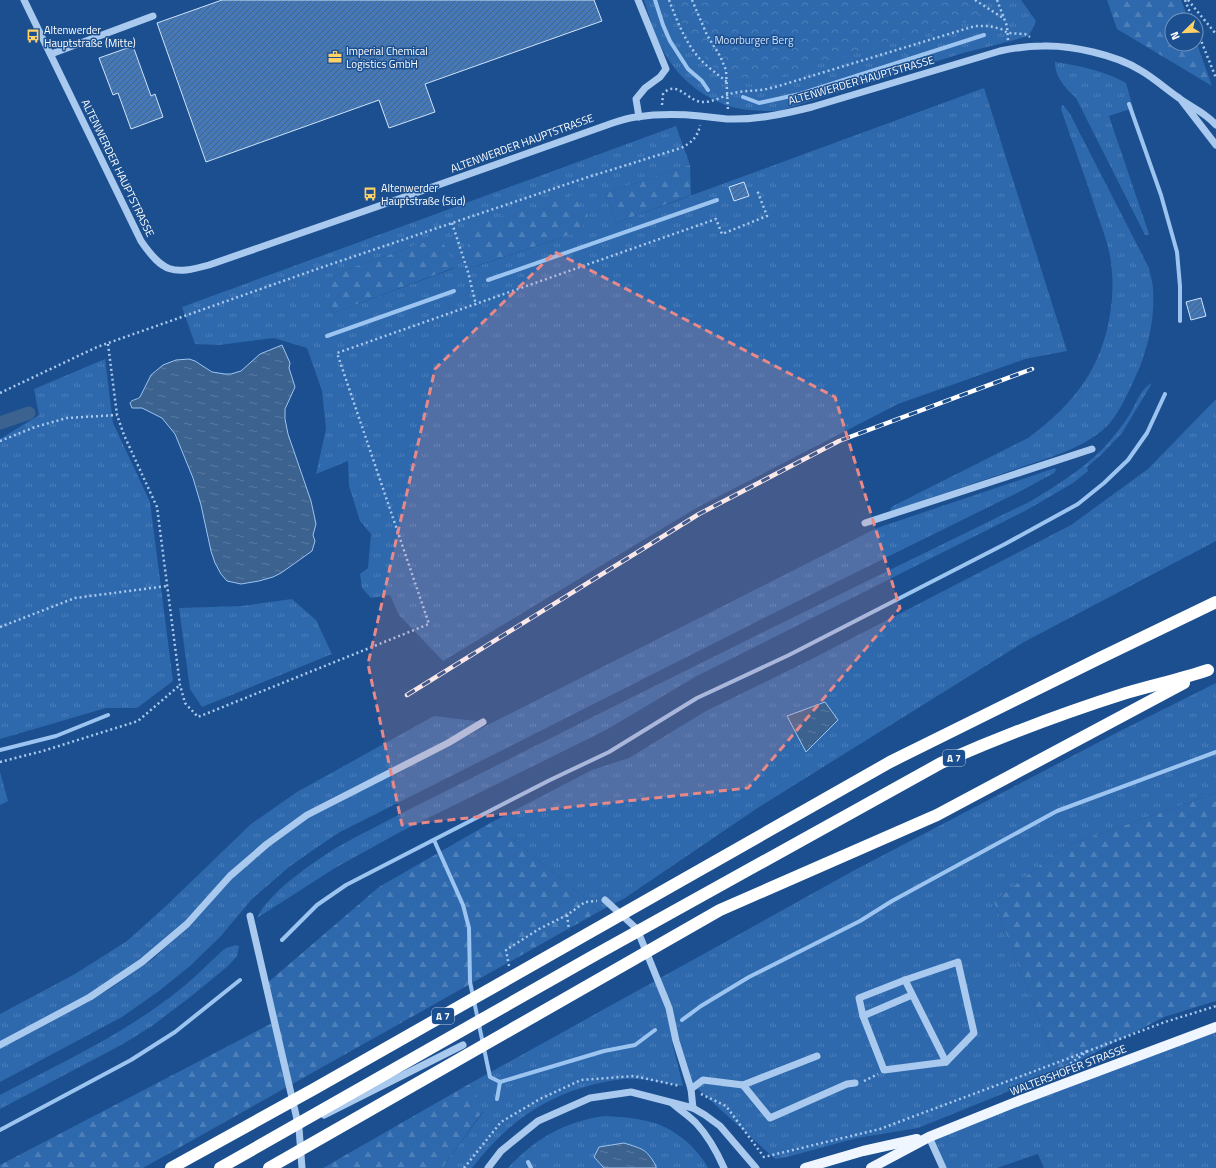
<svg xmlns="http://www.w3.org/2000/svg" width="1216" height="1168" font-family="'Titillium Web',sans-serif">
	<defs>
		<pattern id="grass-tufts" width="24" height="20" patternUnits="userSpaceOnUse"><rect width="24" height="20" fill="#2e69ad"/><path d="M3 7l-1-3M5 7V3M7 7l1-3M15 17l-1-3M17 17v-4M19 17l1-3" fill="none" stroke="#4d80b9"/></pattern>
		<pattern id="forest-firs" width="22" height="20" patternUnits="userSpaceOnUse"><rect width="22" height="20" fill="#2e69ad"/><path d="M5 1l3.5 6h-7zM16 11l3.5 6h-7z" fill="#4d80b9"/></pattern>
		<pattern id="park-crowns" width="20" height="18" patternUnits="userSpaceOnUse"><rect width="20" height="18" fill="#2e69ad"/><path d="M2 6a3 3 0 1 1 6 0M12 15a3 3 0 1 1 6 0" fill="none" stroke="#4d80b9"/></pattern>
		<pattern id="water-ripples" width="26" height="14" patternUnits="userSpaceOnUse"><rect width="26" height="14" fill="#3c6290"/><path d="M2 4q2-2 4 0t4 0M15 11q2-2 4 0t4 0" fill="none" stroke="#597aa1"/></pattern>
		<pattern id="building-hatch" width="6" height="6" patternUnits="userSpaceOnUse"><rect width="6" height="6" fill="#4478b7"/><path d="M-1 1l2-2M0 6l6-6M5 7l2-2" fill="none" stroke="#486282"/></pattern>
	</defs>
	<rect width="100%" height="100%" fill="#1b4f8f"/>
	<g fill="url(#grass-tufts)" fill-rule="evenodd">
		<path d="M 644,0 L 673,0 L 687,35 L 978,18 L 984,0 L 1021,0 L 1036,21 L 1032,30 L 1028,36 L 1011,41 L 963,53 L 779,111 C 765,111 750,111 736,108 C 707,101 680,80 665,54 C 655,37 650,18 644,0 Z"/>
		<path d="M 1055,62 C 1081,66 1102,70 1126,83 L 1133,108 L 1109,116 L 1148,231 L 1149,234 L 1148,235 L 1145,235 L 1076,98 C 1066,88 1055,78 1055,62 Z"/>
		<path d="M 984,88 L 1067,351 L 1025,359 L 898,404 L 698,507 L 443,661 L 399,615 L 390,595 L 371,598 L 362,588 L 360,574 L 368,568 L 371,534 L 360,521 L 349,486 L 348,461 L 316,474 L 326,429 L 322,391 L 307,348 L 274,338 L 219,345 L 195,344 L 182,307 L 676,126 L 690,165 L 606,193 L 616,223 ZM 581,231 L 474,267 L 468,248 ZM 425,242 L 455,268 L 333,313 L 330,303 L 330,280 L 343,271 Z"/>
		<path d="M 1062,105 L 1064,106 L 1070,114 L 1149,268 C 1150,275 1153,282 1153,289 C 1155,316 1149,344 1139,369 C 1131,386 1120,414 1106,427 C 1081,450 1047,458 1016,469 C 975,483 933,497 892,511 L 890,510 L 891,508 L 893,506 L 1028,438 C 1051,421 1073,401 1088,376 C 1109,342 1117,294 1110,256 C 1106,236 1098,217 1092,198 C 1082,168 1071,139 1061,109 Z"/>
		<polygon points="105,359 113,423 150,502 173,681 137,708 106,708 0,739 0,439 39,415 34,389"/>
		<path d="M 1152,383 L 1122,433 L 1102,454 L 1087,467 L 1088,471 L 1073,483 L 1025,511 L 695,677 L 606,730 L 400,832 L 335,868 L 257,918 C 268,893 312,863 336,848 C 364,832 393,818 422,803 C 466,781 509,759 553,737 C 711,657 871,579 1031,501 C 1062,482 1095,462 1117,432 C 1122,426 1127,419 1131,412 C 1137,402 1141,388 1152,383 Z"/>
		<polygon points="1216,399 1216,541 1024,642 759,807 625,898 600,911 492,822 592,770 629,758 706,711 804,663 1071,525 1148,469"/>
		<polygon points="1055,468 1056,470 1054,473 1021,491 788,606 340,832 316,848 289,867 252,899 220,937 190,966 159,991 122,1017 0,1082 0,1048 108,990 154,958 205,909 234,875 259,854 316,812 877,528"/>
		<polygon points="292,599 316,620 332,654 202,707 190,689 179,608 242,606"/>
		<path d="M 1216,683 L 1216,793 L 1063,847 L 994,902 L 1059,1071 L 918,1128 L 857,1138 L 787,1157 L 775,1159 L 689,1081 L 676,1041 L 672,1042 L 683,1086 C 663,1083 643,1078 623,1079 C 604,1081 587,1086 569,1092 C 527,1109 500,1132 472,1168 L 442,1168 L 483,1112 L 471,1083 L 853,871 L 1120,731 Z"/>
		<polygon points="434,716 483,722 307,815 267,844 187,924 90,997 0,1045 0,1014 75,974 127,941 167,905 251,824 297,792"/>
		<polygon points="0,772 8,801 0,805"/>
		<path d="M 236,945 L 239,946 L 237,956 L 228,966 L 189,998 L 152,1026 L 123,1044 L 0,1109 L 0,1095 C 55,1066 112,1040 162,1003 C 184,988 203,969 222,951 L 226,948 Z"/>
		<polygon points="1216,1027 1216,1168 1044,1168 1038,1154 997,1168 943,1168 929,1137"/>
		<path d="M 605,1116 C 617,1117 630,1117 642,1120 C 669,1124 695,1144 708,1168 L 508,1168 C 533,1140 567,1120 605,1116 Z"/>
	</g>
	<g fill="url(#forest-firs)">
		<polygon points="1107,0 1181,0 1189,20 1172,20 1172,44 1196,44 1196,41 1212,86 1117,29"/>
		<polygon points="690,165 691,195 616,223 606,193"/>
		<polygon points="572,195 588,215 581,231 473,267 468,248 469,231 484,222"/>
		<polygon points="425,242 443,243 456,267 333,313 330,303 330,280 343,271"/>
		<polygon points="1216,793 1216,1001 1164,1017 1059,1071 994,902 1063,847"/>
		<polygon points="492,822 600,911 143,1168 0,1168 0,1165 274,1022 266,984 379,887"/>
		<polygon points="471,1083 483,1111 442,1168 323,1168"/>
	</g>
	<polygon fill="url(#park-crowns)" points="673,0 984,0 978,18 750,84 712,66 687,35"/>
	<g fill="url(#water-ripples)" stroke="#9cc4f0">
		<path d="M 282,345 L 290,363 L 289,368 L 295,387 L 285,409 L 285,419 L 288,434 L 311,501 L 316,524 L 313,535 L 315,541 L 312,551 L 281,573 L 273,577 L 259,581 L 241,584 L 227,581 L 221,574 L 215,563 L 211,551 L 201,505 L 193,478 L 175,434 L 162,418 L 142,408 L 132,408 L 130,403 C 132,399 137,400 140,397 L 151,375 L 163,365 L 176,360 L 189,359 L 195,361 L 212,372 L 225,374 L 231,374 L 241,371 L 260,354 Z"/>
		<polygon points="825,702 838,720 806,752 787,716"/>
		<path d="M 624,1143 C 642,1149 646,1148 656,1166 L 656,1168 L 604,1168 L 594,1157 L 599,1147 Z"/>
	</g>
	<g fill="none" stroke-linecap="round" stroke-linejoin="round">
		<g stroke="#9cc4f0" stroke-width="4">
			<polyline points="655,0 663,25 670,41 688,69 702,81 708,90"/>
			<polyline points="743,97 759,103 800,94 984,35"/>
			<polyline points="1129,104 1161,195 1177,252 1180,286 1180,321"/>
			<polyline points="488,280 717,200"/>
			<polyline points="327,336 454,291"/>
			<polyline points="0,750 56,736 108,715"/>
			<polyline points="434,840 463,905 469,928 470,982 490,1077 500,1082"/>
			<polyline points="282,940 317,905 346,885 550,780 609,752 697,698 789,655 1005,544 1078,504 1104,483 1128,460 1147,433 1165,394"/>
			<polyline points="682,1020 701,1006 749,977 860,921 892,901 1057,811 1216,752"/>
			<polyline points="497,1099 500,1082 604,1051 635,1045 655,1030"/>
			<polyline points="0,1130 131,1060 175,1032 240,980"/>
			<polyline points="528,1162 531,1168"/>
		</g>
		<polyline stroke="#3c6290" stroke-width="13" points="0,423 29,413"/>
	</g>
	<g fill="url(#building-hatch)" stroke="#cfe3fa">
		<polygon points="222,0 594,0 602,21 425,84 435,112 389,128 379,100 206,162 157,23"/>
		<polygon points="133,46 151,96 155,94 163,117 131,129 118,93 113,95 99,58"/>
		<polygon points="744,182 749,196 734,201 729,187"/>
		<polygon points="1201,298 1206,316 1191,320 1186,302"/>
	</g>
	<g fill="none" stroke-linecap="round" stroke-linejoin="round">
		<g stroke="#a9c9ee" stroke-width="2.5" stroke-dasharray="2 3" stroke-linecap="butt">
			<path d="M 669,0 C 676,18 683,37 695,53 C 703,64 716,73 727,82"/>
			<polyline points="692,0 707,35 720,56 726,70 728,111"/>
			<polyline points="975,0 1003,18"/>
			<polyline points="997,0 1007,26 1008,41"/>
			<polyline points="1185,0 1193,20"/>
			<polyline points="1188,0 1216,34"/>
			<polyline points="1196,28 1216,78"/>
			<path d="M 662,105 L 663,94 C 676,79 687,100 701,102 C 712,103 723,96 733,93 C 742,91 751,91 761,90 C 768,89 775,87 782,85 L 975,26 L 989,26 L 1001,29 L 1008,33 L 1025,34 L 1030,37"/>
			<polyline points="452,223 468,272 476,305"/>
			<polyline points="108,344 117,415 124,435 157,507 180,685 185,703 198,717 429,624 337,353 716,219 722,234 767,216 757,190"/>
			<path d="M 0,393 L 97,347 L 317,269 L 452,223 L 585,178 L 681,148 C 691,143 698,137 700,125"/>
			<polyline points="0,441 35,427 67,418 117,415"/>
			<polyline points="0,627 75,598 167,586"/>
			<polyline points="0,762 43,751 138,721 180,685"/>
			<polyline points="567,915 569,930"/>
			<polyline points="509,966 506,950 539,929 567,915 585,902 597,901"/>
			<polyline points="1054,1075 1088,1051 1165,1022 1216,1006"/>
			<polyline points="864,1081 878,1074"/>
			<polyline points="701,1094 726,1106 764,1157 880,1129 1088,1051"/>
			<polyline points="464,1168 501,1122 540,1099 581,1080 634,1076 680,1086"/>
		</g>
		<g stroke="#a9c9ee" stroke-width="7">
			<path d="M 24,0 L 141,241 C 163,273 173,275 209,265 L 376,207 L 607,125 C 616,122 626,118 636,117 C 657,114 679,114 700,116 C 709,117 718,118 727,119 C 756,120 784,114 812,107 L 1000,51 C 1014,48 1028,46 1043,46 C 1071,45 1116,55 1140,70 C 1154,78 1166,89 1179,98 C 1192,108 1205,112 1216,125"/>
			<polyline points="638,0 666,69 660,77 645,88 636,99 639,117"/>
			<polyline points="51,54 153,16"/>
			<polyline points="1182,101 1216,145"/>
			<polyline points="865,523 1092,449"/>
			<polyline points="605,900 637,929 669,1008 676,1041 691,1089 693,1108"/>
			<polyline points="250,916 299,1128 302,1168"/>
			<polygon points="958,962 974,1033 946,1062 884,1070 863,1016 859,998 905,980"/>
			<polyline points="905,980 946,1062"/>
			<polyline points="863,1016 912,995"/>
			<polyline points="0,1045 90,997 142,962 187,924 230,876 267,844 307,815 448,743 483,722"/>
			<polyline points="743,1085 770,1118 847,1084 855,1083"/>
			<polyline points="691,1089 703,1080 743,1085 817,1056"/>
			<path d="M 672,1103 C 680,1110 689,1116 696,1123 C 708,1136 717,1152 724,1168"/>
			<polyline points="324,1115 463,1045"/>
			<polyline points="929,1137 943,1168"/>
			<polyline points="488,1168 501,1151 538,1121 590,1098 631,1092 693,1108 705,1115 720,1126 756,1168"/>
		</g>
		<g stroke="#f0f6ff" stroke-width="10">
			<polyline points="805,1168 863,1151 917,1139"/>
			<polyline points="871,1168 929,1137 1021,1100 1216,1027"/>
		</g>
		<g stroke="#fff" stroke-width="12">
			<polyline points="171,1168 314,1089 890,762 1100,658 1216,602"/>
			<path d="M 220,1168 L 595,955 L 941,763 C 1002,736 1063,713 1126,693 C 1153,685 1181,679 1208,670"/>
			<polyline points="269,1168 720,910 937,815 1184,683"/>
		</g>
		<g stroke="#fff" stroke-width="4.5">
			<polyline id="rail" points="407,695 699,514 839,441 1032,369"/>
		</g>
		<use href="#rail" stroke="#1b4f8f" stroke-width="3" stroke-dasharray="9" stroke-linecap="butt"/>
	</g>
	<path fill="#e88989" fill-opacity="0.2" stroke="#e88989" stroke-width="3" stroke-dasharray="8 5" stroke-linejoin="round" d="M 555,252 L 835,397 L 900,608 L 748,788 L 402,825 L 368,664 L 435,369 Z"/>
	<defs>
		<g id="bus-bare" transform="scale(1.08)"><path d="M-5-6H5V4H4V6H2V4H-2V6H-4V4H-5ZM-3.5-4V0h7V-4ZM-3.5 1.2v1.5H-2V1.2ZM2 1.2v1.5H3.5V1.2Z" fill="#ffd166" stroke="#1b4f8f" stroke-width="2.5" paint-order="stroke"/></g>
		<g id="office-bare" transform="scale(1.08)"><path d="M-6-3h4V-5.5h4V-3h4V5H-6ZM-1-4.5V-3h2v-1.5ZM-6 0V1H6V0Z" fill="#ffd166" stroke="#1b4f8f" stroke-width="2.5" paint-order="stroke"/></g>
	</defs>
	<g fill-rule="evenodd">
		<use href="#bus-bare" x="33" y="36"/>
		<use href="#office-bare" x="335" y="57"/>
		<use href="#bus-bare" x="370" y="194"/>
	</g>
	<g text-anchor="middle" stroke-width="3" stroke-linejoin="round" paint-order="stroke">
		<g fill="#1b4f8f" stroke="#bbcadd" stroke-width="1">
			<rect x="943" y="750" width="22" height="16" rx="3"/>
			<rect x="432" y="1008" width="22" height="16" rx="3"/>
		</g>
		<g font-size="10" font-weight="bold" fill="#fff">
			<text x="954" y="762">A 7</text>
			<text x="443" y="1020">A 7</text>
		</g>
		<g font-size="11" fill="#fff" stroke="#1b4f8f" text-anchor="start">
			<text x="44" y="34">Altenwerder<tspan x="44" dy="13">Hauptstraße (Mitte)</tspan></text>
			<text x="346" y="55">Imperial Chemical<tspan x="346" dy="13">Logistics GmbH</tspan></text>
			<text x="381" y="192">Altenwerder<tspan x="381" dy="13">Hauptstraße (Süd)</tspan></text>
		</g>
		<g font-size="11" fill="#cfe3fa" stroke="#1b4f8f">
			<text x="754" y="44">Moorburger Berg</text>
		</g>
		<g font-size="11" fill="#fff" stroke="#1b4f8f">
			<text transform="translate(861 80) rotate(-16)" y="4">ALTENWERDER HAUPTSTRASSE</text>
			<text transform="translate(522 143) rotate(-20)" y="4">ALTENWERDER HAUPTSTRASSE</text>
			<text transform="translate(118 168) rotate(64)" y="4">ALTENWERDER HAUPTSTRASSE</text>
			<text transform="translate(1068 1070) rotate(-21)" y="4">WALTERSHOFER STRASSE</text>
		</g>
	</g>
	<g transform="translate(1184 32) rotate(247)"><circle r="19" fill="#1b4f8f" stroke="#7695bc"/>
	<path d="M0-3L7 15L0 10L-7 15Z" fill="#ffd166"/>
	<text y="-6" font-size="11" font-weight="bold" text-anchor="middle" fill="#ffffff">N</text>
	</g>
</svg>
